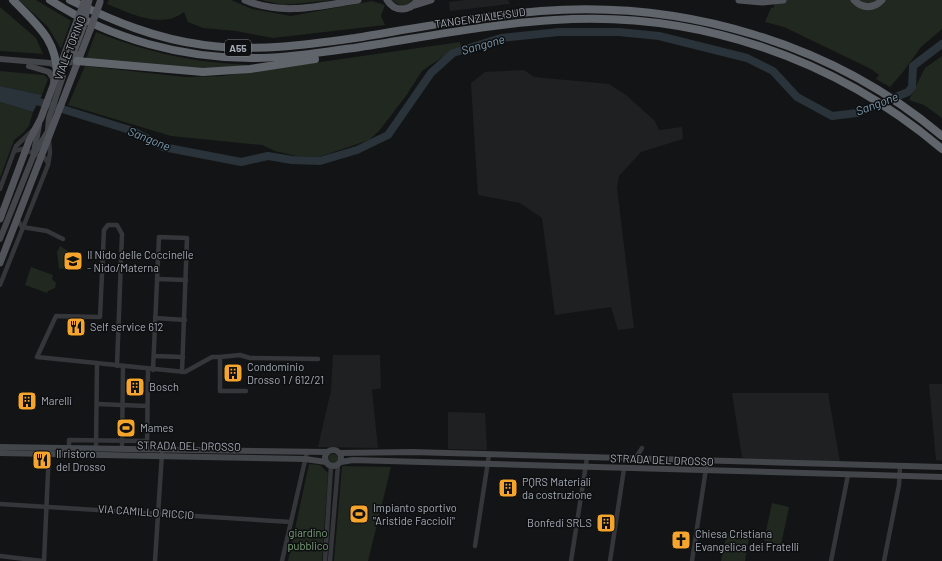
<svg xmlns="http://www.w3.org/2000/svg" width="942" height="561" font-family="Barlow,sans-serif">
	<rect width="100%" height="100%" fill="#131415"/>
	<g fill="#1f2022">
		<polygon points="466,0 508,0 510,4 450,11 449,2"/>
		<polygon points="524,70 534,77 609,84 626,95 655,121 659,130 682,127 683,139 641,152 619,176 617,188 634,328 618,330 611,307 555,315 542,218 520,203 478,195 471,83 485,72"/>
		<polygon points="333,355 380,355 381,388 372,390 378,448 318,447 331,390"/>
		<polygon points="929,384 942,384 942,461 936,460"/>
		<polygon points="732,393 828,393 840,462 752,461 742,457"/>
		<polygon points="448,412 485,413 487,450 448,449"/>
	</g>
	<g fill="#202820">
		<polygon points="19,0 36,0 71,21 61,49 48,27"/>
		<path d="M 109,0 L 231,0 L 252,9 L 291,16 L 372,1 L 385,5 L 381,16 L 385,25 L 273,38 L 236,31 L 203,28 L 188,22 L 184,12 C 161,30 130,13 107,4 Z"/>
		<polygon points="261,0 334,0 283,5"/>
		<polygon points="391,0 415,0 410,4 401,6"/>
		<polygon points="777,0 942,0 942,29 921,47 903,72 890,87 876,79 879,75 871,69 784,27 765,22 771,8 773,8"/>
		<polygon points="0,7 36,38 43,54 0,51"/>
		<path d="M 96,32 C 153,54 194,63 255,65 L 200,70 L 86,59 Z"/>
		<polygon points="460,42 461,47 454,49 422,71 406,96 379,131 369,140 319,157 296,156 275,151 262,145 171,136 68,105 85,66 186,77 222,76"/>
		<polygon points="942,56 942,118 924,105 909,100 925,68"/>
		<polygon points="0,71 44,75 48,79 42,95 0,86"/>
		<polygon points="0,102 33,112 29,126 24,132 14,140 0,178"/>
		<polygon points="60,246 68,251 68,268 59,269 57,252"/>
		<polygon points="31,267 53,275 52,279 56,283 55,288 48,291 47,293 25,285"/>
		<circle cx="333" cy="459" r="5"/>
		<polygon points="309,464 320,465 328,473 322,561 288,561"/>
		<polygon points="342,466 391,467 368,561 334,561"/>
		<polygon points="772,503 789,507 781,545 764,541"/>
		<polygon points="727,533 749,537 745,561 721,561"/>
	</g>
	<polygon fill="#293339" points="0,86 42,95 33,112 0,102"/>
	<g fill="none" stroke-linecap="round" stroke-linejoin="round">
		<polyline stroke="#293339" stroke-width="8" points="30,99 133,131 163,147 241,162 268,156 292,160 320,161 357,150 388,135 431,73 453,53 501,38 559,32 619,32 659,36 747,58 773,71 797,97 832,116 857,113 908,92 912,87 913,66 942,44"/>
		<g stroke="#34363a" stroke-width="4.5">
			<polyline points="14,151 22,149 45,158 48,163"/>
			<polyline points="0,189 16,146 33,130"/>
			<polyline points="17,219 22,227 47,231 63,239"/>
			<polyline points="157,279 186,280"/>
			<polyline points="0,285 48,165 50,153 49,140"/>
			<polyline points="155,318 185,320"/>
			<polyline points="154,356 183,357"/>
			<polyline points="220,357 240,355 250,358 318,359"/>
			<polyline points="117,366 122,234 117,225 108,225 104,230 100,317 56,316 37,357 185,372 212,357 220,357 220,391 246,391"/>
			<polyline points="153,370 159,237 187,238 182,372"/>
			<polyline points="97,404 147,406"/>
			<polyline points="69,449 69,440 147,441"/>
			<polyline points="96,449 97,363"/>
			<polyline points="122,449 123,366"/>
			<polyline points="147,450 148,369"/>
			<polyline points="635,459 642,448"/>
			<polyline points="0,504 291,522"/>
			<polyline points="475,546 489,455"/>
			<polyline points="0,556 42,561"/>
			<polyline points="44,561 49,451"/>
			<polyline points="155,561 162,453"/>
			<polyline points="282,561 307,452"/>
			<polyline points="325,561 331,466"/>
			<polyline points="330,561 338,465"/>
			<polyline points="571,561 587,458"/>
			<polyline points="610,561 624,469"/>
			<polyline points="692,561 707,462"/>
			<polyline points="831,561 848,475"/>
			<polyline points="884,561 899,485 900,466"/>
		</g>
		<g stroke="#42454a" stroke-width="6">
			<polyline points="0,59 50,63 61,68 63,76 49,118 48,130"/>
			<polyline points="57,65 77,61"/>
			<polyline points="29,66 49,72 53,78 53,86"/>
			<polyline points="34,152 39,125"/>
			<polyline points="0,239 34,154 50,128"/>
			<polyline points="0,447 327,452"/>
			<circle cx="333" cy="458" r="8"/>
			<polyline points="0,453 305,459 326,462"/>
			<polyline points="340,453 412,452 942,467"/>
			<polyline points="341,462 353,460 942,477"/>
		</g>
		<g stroke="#505359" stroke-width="7">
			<path d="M 245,0 C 282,16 319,6 358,0"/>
			<path d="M 387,0 C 395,13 410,11 418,0"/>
			<polyline points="739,0 762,2 783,0"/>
			<path d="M 854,0 C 862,9 874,9 882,0"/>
			<polyline points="415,5 431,0"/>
			<polyline points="77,61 74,51 83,27"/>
			<polyline points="0,219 29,141 41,118 78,18"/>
			<polyline points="0,263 90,30"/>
		</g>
		<g stroke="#60646b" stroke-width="8">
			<path d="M 13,0 C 36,24 57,39 57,75"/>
			<path d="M 50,0 C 110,39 184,59 256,58 C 289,58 321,52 354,48 C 420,38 487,24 554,20 C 695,10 835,58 942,149"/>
			<path d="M 70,0 C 113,21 156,39 204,45 C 255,52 305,45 355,38 C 416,28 479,16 541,11 C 684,0 832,43 942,136"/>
			<polyline points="77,61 203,72 250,69 315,59"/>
		</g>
		<g stroke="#505359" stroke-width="7">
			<polyline points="78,18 85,0"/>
			<polyline points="83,27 89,0"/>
			<polyline points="90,30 100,2"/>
		</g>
	</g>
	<defs>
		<g id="school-square" transform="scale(1)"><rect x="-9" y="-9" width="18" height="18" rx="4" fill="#f5a52c" stroke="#0e0f10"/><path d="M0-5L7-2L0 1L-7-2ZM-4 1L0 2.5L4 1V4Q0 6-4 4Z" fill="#111"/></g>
		<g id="restaurant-square" transform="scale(1)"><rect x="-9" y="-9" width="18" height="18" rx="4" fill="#f5a52c" stroke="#0e0f10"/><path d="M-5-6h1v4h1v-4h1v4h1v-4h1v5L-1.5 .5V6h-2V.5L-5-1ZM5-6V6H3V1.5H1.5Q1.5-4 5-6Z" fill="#111"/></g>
		<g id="building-square" transform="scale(1)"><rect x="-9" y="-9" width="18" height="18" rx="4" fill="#f5a52c" stroke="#0e0f10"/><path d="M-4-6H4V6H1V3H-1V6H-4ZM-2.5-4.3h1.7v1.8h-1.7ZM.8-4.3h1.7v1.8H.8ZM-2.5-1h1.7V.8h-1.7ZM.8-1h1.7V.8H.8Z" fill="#111"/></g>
		<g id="stadium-square" transform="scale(1)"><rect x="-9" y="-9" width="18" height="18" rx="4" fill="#f5a52c" stroke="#0e0f10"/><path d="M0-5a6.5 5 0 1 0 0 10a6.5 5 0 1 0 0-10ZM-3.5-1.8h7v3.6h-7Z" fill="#111"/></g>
		<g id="church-square" transform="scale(1)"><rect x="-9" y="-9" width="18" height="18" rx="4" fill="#f5a52c" stroke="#0e0f10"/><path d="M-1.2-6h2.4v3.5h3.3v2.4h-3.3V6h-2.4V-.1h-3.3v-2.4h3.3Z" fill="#111"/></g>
	</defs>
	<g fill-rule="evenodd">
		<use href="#school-square" x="73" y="261"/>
		<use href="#restaurant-square" x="76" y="327"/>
		<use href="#building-square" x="233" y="373"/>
		<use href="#building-square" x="135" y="387"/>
		<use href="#building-square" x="27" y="401"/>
		<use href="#stadium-square" x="126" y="428"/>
		<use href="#restaurant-square" x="42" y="460"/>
		<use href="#building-square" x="508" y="488"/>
		<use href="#stadium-square" x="359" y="514"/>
		<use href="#building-square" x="606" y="523"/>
		<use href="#church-square" x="681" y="540"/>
	</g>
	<g text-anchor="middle" stroke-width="3" stroke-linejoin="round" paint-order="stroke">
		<rect fill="#0e0f10" stroke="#787c84" stroke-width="1" x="225" y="40" width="26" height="16" rx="3"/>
		<g font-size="10" font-weight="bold" fill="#a5abb6">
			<text x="238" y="52">A55</text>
		</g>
		<g font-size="11" fill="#a5abb6" stroke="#0e0f10">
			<text transform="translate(480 18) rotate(-8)" y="4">TANGENZIALE SUD</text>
			<text transform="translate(70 48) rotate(-69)" y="4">VIALE TORINO</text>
			<text transform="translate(189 446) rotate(1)" y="4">STRADA DEL DROSSO</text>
			<text transform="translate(662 460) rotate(2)" y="4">STRADA DEL DROSSO</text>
			<text transform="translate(146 512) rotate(4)" y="4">VIA CAMILLO RICCIO</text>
		</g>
		<g font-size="11" fill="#a5abb6" stroke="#0e0f10" text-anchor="start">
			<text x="87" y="259">Il Nido delle Coccinelle<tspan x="87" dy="13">- Nido/Materna</tspan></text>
			<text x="90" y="331">Self service 612</text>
			<text x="247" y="371">Condominio<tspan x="247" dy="13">Drosso 1 / 612/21</tspan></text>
			<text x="149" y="391">Bosch</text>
			<text x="41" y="405">Marelli</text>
			<text x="140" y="432">Mames</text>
			<text x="56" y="458">Il ristoro<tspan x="56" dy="13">del Drosso</tspan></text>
			<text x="522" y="486">PQRS Materiali<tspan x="522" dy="13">da costruzione</tspan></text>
			<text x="373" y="512">Impianto sportivo<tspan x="373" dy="13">"Aristide Faccioli"</tspan></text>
			<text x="592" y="527" text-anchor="end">Bonfedi SRLS</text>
			<text x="695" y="538">Chiesa Cristiana<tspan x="695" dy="13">Evangelica dei Fratelli</tspan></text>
		</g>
		<g font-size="11" fill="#7ba17b" stroke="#0e0f10">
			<text x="308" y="537">giardino<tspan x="308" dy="13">pubblico</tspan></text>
		</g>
		<g font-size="12" font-style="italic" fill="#7b9bb2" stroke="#0e0f10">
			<text transform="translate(483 45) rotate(-16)" y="4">Sangone</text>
			<text transform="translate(877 104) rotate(-21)" y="4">Sangone</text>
			<text transform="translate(149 139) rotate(22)" y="4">Sangone</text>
		</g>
	</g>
</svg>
